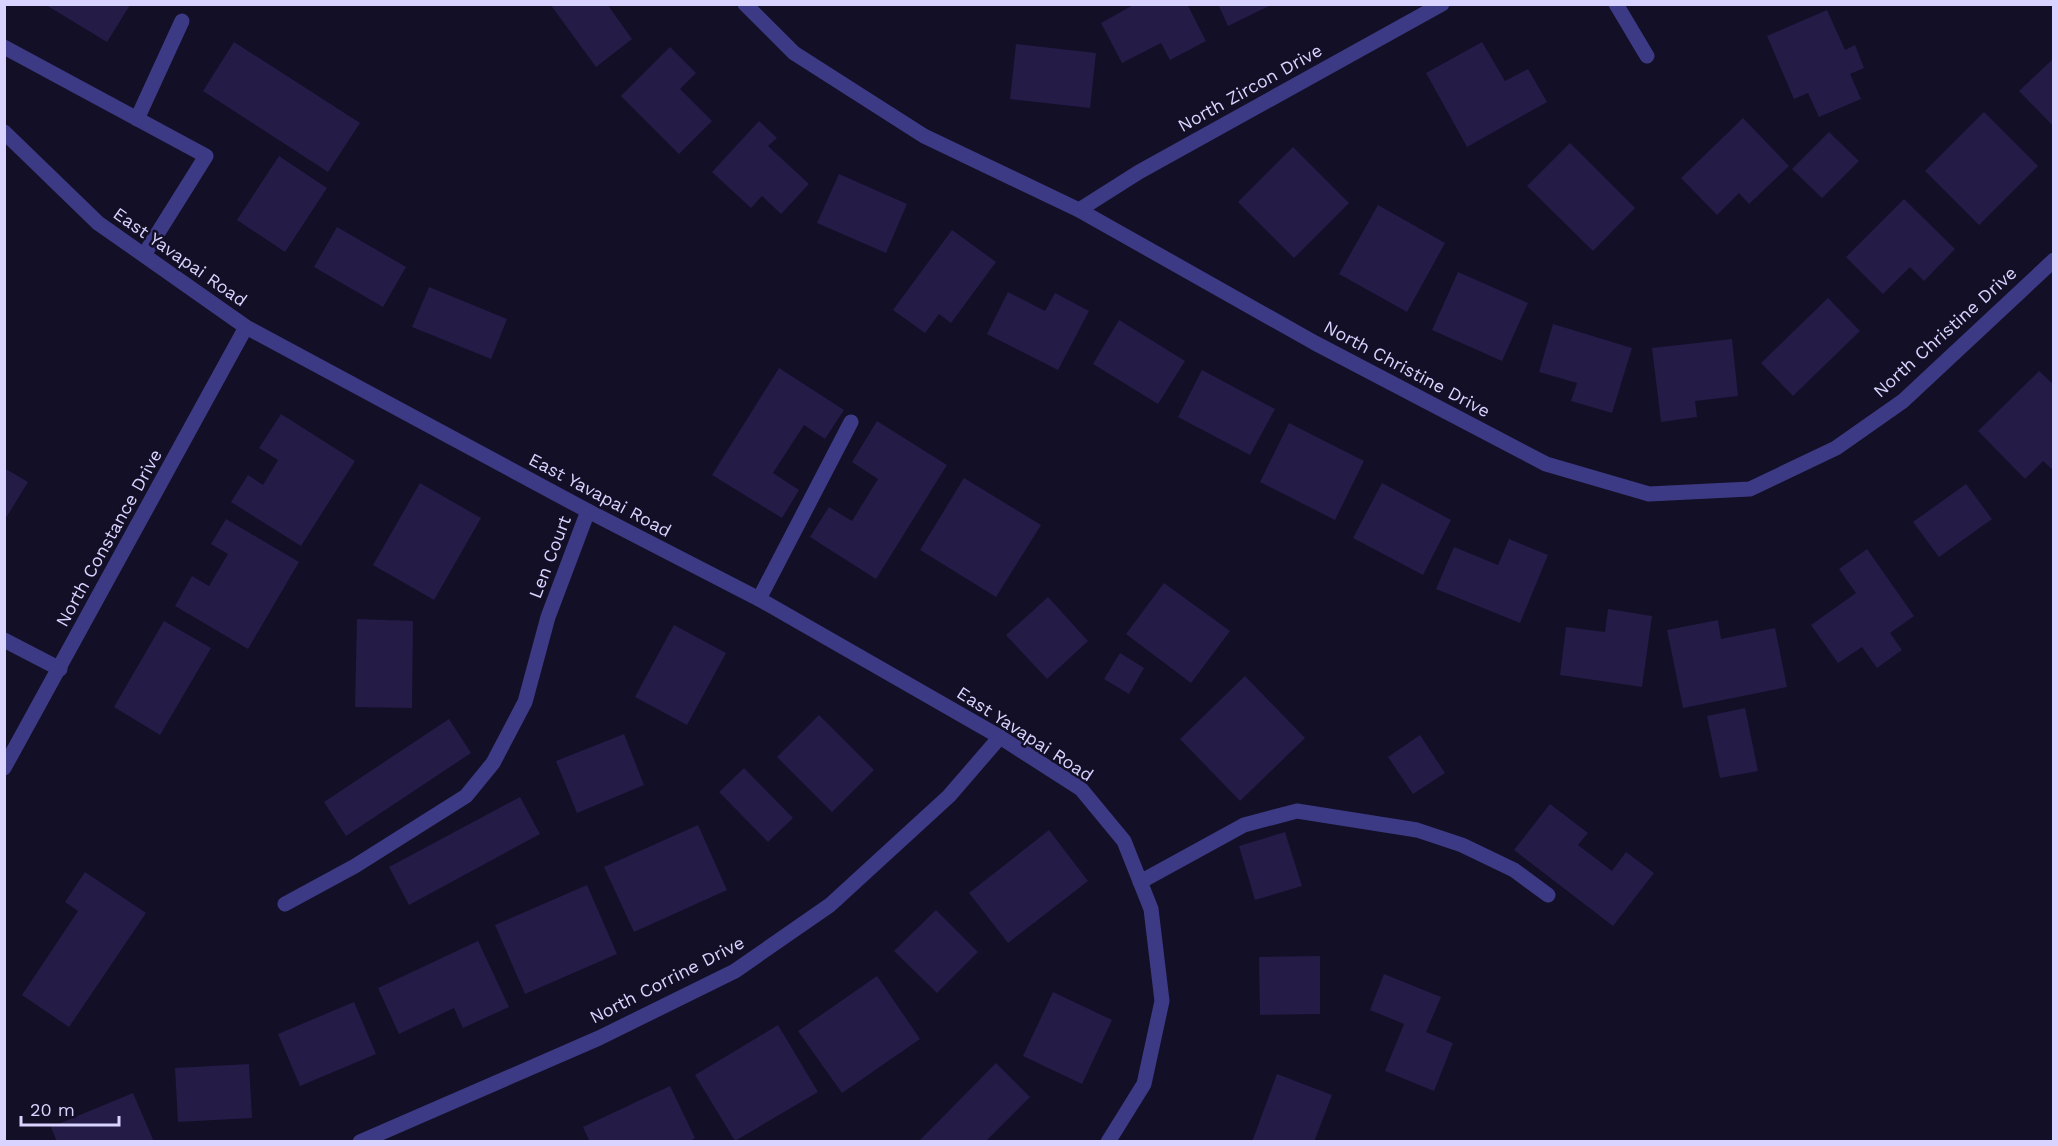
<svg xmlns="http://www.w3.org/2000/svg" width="2058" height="1146" font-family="'Work Sans',sans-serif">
	<rect width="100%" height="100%" fill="#130f26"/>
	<g fill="#241b47">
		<polygon points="550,4 607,4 632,39 596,67"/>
		<polygon points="1135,4 1187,4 1206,41 1170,60 1161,43 1122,63 1101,23"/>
		<polygon points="1218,4 1273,4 1228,26"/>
		<polygon points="46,5 130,5 107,42"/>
		<polygon points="1827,10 1845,50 1855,45 1864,68 1850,74 1861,99 1819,117 1808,93 1794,99 1767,36"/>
		<polygon points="234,42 360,123 328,172 203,91"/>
		<polygon points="1482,42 1505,81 1528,69 1547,102 1467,147 1426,73"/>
		<polygon points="1016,44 1096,53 1090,108 1010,99"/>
		<polygon points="670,47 696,73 680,89 712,121 679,154 621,96"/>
		<polygon points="2054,58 2054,127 2019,91"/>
		<polygon points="1984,112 2038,166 1979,225 1925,171"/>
		<polygon points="1743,118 1789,166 1749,204 1739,193 1717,215 1681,178"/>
		<polygon points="759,121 777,138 768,146 809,184 781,214 762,196 751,208 712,172"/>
		<polygon points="1829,132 1859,161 1822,198 1792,169"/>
		<polygon points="1570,143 1635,208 1593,251 1527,186"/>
		<polygon points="1293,147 1349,203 1294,258 1238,202"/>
		<polygon points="279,156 327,188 285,252 237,220"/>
		<polygon points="839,174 907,204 886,253 817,223"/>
		<polygon points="1904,199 1955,249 1924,281 1910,267 1883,294 1846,257"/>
		<polygon points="1378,205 1445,243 1407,312 1339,274"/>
		<polygon points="337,227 406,267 383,307 314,267"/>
		<polygon points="952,230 996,262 951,323 939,314 925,333 893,310"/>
		<polygon points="1458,272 1528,303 1502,361 1432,330"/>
		<polygon points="429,287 507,319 491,359 412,327"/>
		<polygon points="1008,292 1045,311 1055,293 1089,311 1058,370 987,334"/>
		<polygon points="1828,298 1860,331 1793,396 1761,363"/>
		<polygon points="1119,320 1185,361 1158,404 1093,364"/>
		<polygon points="1553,324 1632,348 1612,413 1571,401 1577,383 1539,372"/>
		<polygon points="1732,339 1738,396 1695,401 1697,417 1661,422 1652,348"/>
		<polygon points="779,368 844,410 825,439 804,425 773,473 799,490 782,518 712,475"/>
		<polygon points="1202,370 1275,409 1250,455 1178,417"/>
		<polygon points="2039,371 2054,385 2054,471 2043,461 2025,479 1978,431"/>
		<polygon points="281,414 355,461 301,546 231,502 248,475 263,485 278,460 259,448"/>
		<polygon points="877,421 947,465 876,579 810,537 829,507 852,521 878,479 852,462"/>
		<polygon points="1289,423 1364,461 1335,520 1260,482"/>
		<polygon points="4,468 28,482 4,521"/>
		<polygon points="964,478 1041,525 996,597 920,550"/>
		<polygon points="420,483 481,518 434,600 373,565"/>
		<polygon points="1382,483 1451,520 1423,575 1353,538"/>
		<polygon points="1966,484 1992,519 1939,557 1913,522"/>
		<polygon points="226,519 299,562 248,649 175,606 192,576 209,586 228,554 211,544"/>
		<polygon points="1509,539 1548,555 1520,623 1436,589 1454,547 1498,565"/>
		<polygon points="1867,549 1914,616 1890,633 1902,650 1877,668 1862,647 1838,663 1811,625 1856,593 1839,569"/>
		<polygon points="1164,583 1230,631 1191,683 1126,634"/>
		<polygon points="1048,597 1088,641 1047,679 1006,635"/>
		<polygon points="1608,609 1652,616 1642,687 1560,675 1566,627 1605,632"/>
		<polygon points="357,619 413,621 412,708 355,707"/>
		<polygon points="1718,620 1721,639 1775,628 1787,687 1683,708 1667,630"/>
		<polygon points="164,621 211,648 160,735 114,707"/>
		<polygon points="674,625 726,653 687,725 635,697"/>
		<polygon points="1120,653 1144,668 1129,694 1104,679"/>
		<polygon points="1245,676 1305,738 1240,801 1180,739"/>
		<polygon points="1745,708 1758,771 1720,778 1707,716"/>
		<polygon points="819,715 874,770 832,812 777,757"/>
		<polygon points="449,719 471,753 346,836 324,802"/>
		<polygon points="624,734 644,785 577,813 556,761"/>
		<polygon points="1420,735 1445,773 1413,794 1388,757"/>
		<polygon points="744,768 793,818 768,842 719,792"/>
		<polygon points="520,797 540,834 409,905 389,867"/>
		<polygon points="1550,804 1588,833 1578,845 1612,871 1626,852 1654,873 1613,926 1514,850"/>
		<polygon points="698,825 727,890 634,932 604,867"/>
		<polygon points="1049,830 1088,881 1008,943 969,893"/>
		<polygon points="1285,832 1302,886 1255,900 1239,846"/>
		<polygon points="85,872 146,913 69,1027 22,995 78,911 65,902"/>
		<polygon points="587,885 617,954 525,994 495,925"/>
		<polygon points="936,910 978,952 937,993 894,951"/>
		<polygon points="478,941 509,1007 463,1028 454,1008 399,1034 378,988"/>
		<polygon points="1320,956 1320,1014 1260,1015 1259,957"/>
		<polygon points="1384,974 1441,997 1426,1032 1453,1043 1434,1091 1385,1071 1404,1024 1370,1010"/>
		<polygon points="877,976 920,1039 842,1093 798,1031"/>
		<polygon points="1053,992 1112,1020 1082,1084 1023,1056"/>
		<polygon points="354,1002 376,1054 300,1086 278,1034"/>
		<polygon points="778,1025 818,1092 735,1141 695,1075"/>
		<polygon points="996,1063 1030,1097 985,1142 918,1142"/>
		<polygon points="249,1064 252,1118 178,1122 175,1068"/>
		<polygon points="1277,1074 1332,1095 1314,1142 1252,1142"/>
		<polygon points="670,1086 695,1138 689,1142 590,1142 583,1127"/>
		<polygon points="133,1093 154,1142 57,1142 51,1127"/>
	</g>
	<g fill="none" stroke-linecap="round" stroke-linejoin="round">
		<g stroke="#3d3a85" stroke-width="15">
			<polyline points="745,4 794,53 924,136 1079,210 1315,343 1546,464 1649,494 1750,489 1836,448 1903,401 2054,260"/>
			<polyline points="1616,4 1647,56"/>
			<polyline points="4,47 206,156 144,255"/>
			<polyline points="137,119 182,21"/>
			<polyline points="4,132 98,223 246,327 588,511 759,599 1000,737 1081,789 1124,841 1151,909 1162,1001 1144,1084 1108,1142"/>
			<polyline points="1079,210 1139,172 1442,4"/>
			<polyline points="759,599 851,422"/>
			<polyline points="4,640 60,669"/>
			<polyline points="4,768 246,327"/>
			<polyline points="1140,882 1244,825 1297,811 1417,830 1462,845 1514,870 1548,895"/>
			<polyline points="285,904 355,866 466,796 493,763 525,702 548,617 588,511"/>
			<polyline points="360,1142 599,1038 735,971 830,905 949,796 1000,737"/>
		</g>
	</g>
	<g text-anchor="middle" stroke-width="5" stroke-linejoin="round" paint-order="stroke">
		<g font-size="18" fill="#d9d4ff" stroke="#130f26">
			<text transform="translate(1250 88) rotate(-29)" y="6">North Zircon Drive</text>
			<text transform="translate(180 257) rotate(35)" y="6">East Yavapai Road</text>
			<text transform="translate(1945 332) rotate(-42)" y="6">North Christine Drive</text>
			<text transform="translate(1407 369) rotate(28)" y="6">North Christine Drive</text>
			<text transform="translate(600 495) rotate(28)" y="6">East Yavapai Road</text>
			<text transform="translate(109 538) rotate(-61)" y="6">North Constance Drive</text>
			<text transform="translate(550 557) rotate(-69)" y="6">Len Court</text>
			<text transform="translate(1025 734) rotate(33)" y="6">East Yavapai Road</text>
			<text transform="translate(667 980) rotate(-27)" y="6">North Corrine Drive</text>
		</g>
	</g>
	<rect width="2058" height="1146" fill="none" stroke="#d9d4ff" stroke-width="12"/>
	<path d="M21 1116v9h98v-9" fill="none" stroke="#d9d4ff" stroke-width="3"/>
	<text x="30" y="1116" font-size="18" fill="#d9d4ff" stroke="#130f26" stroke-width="4.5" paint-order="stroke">20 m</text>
</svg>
